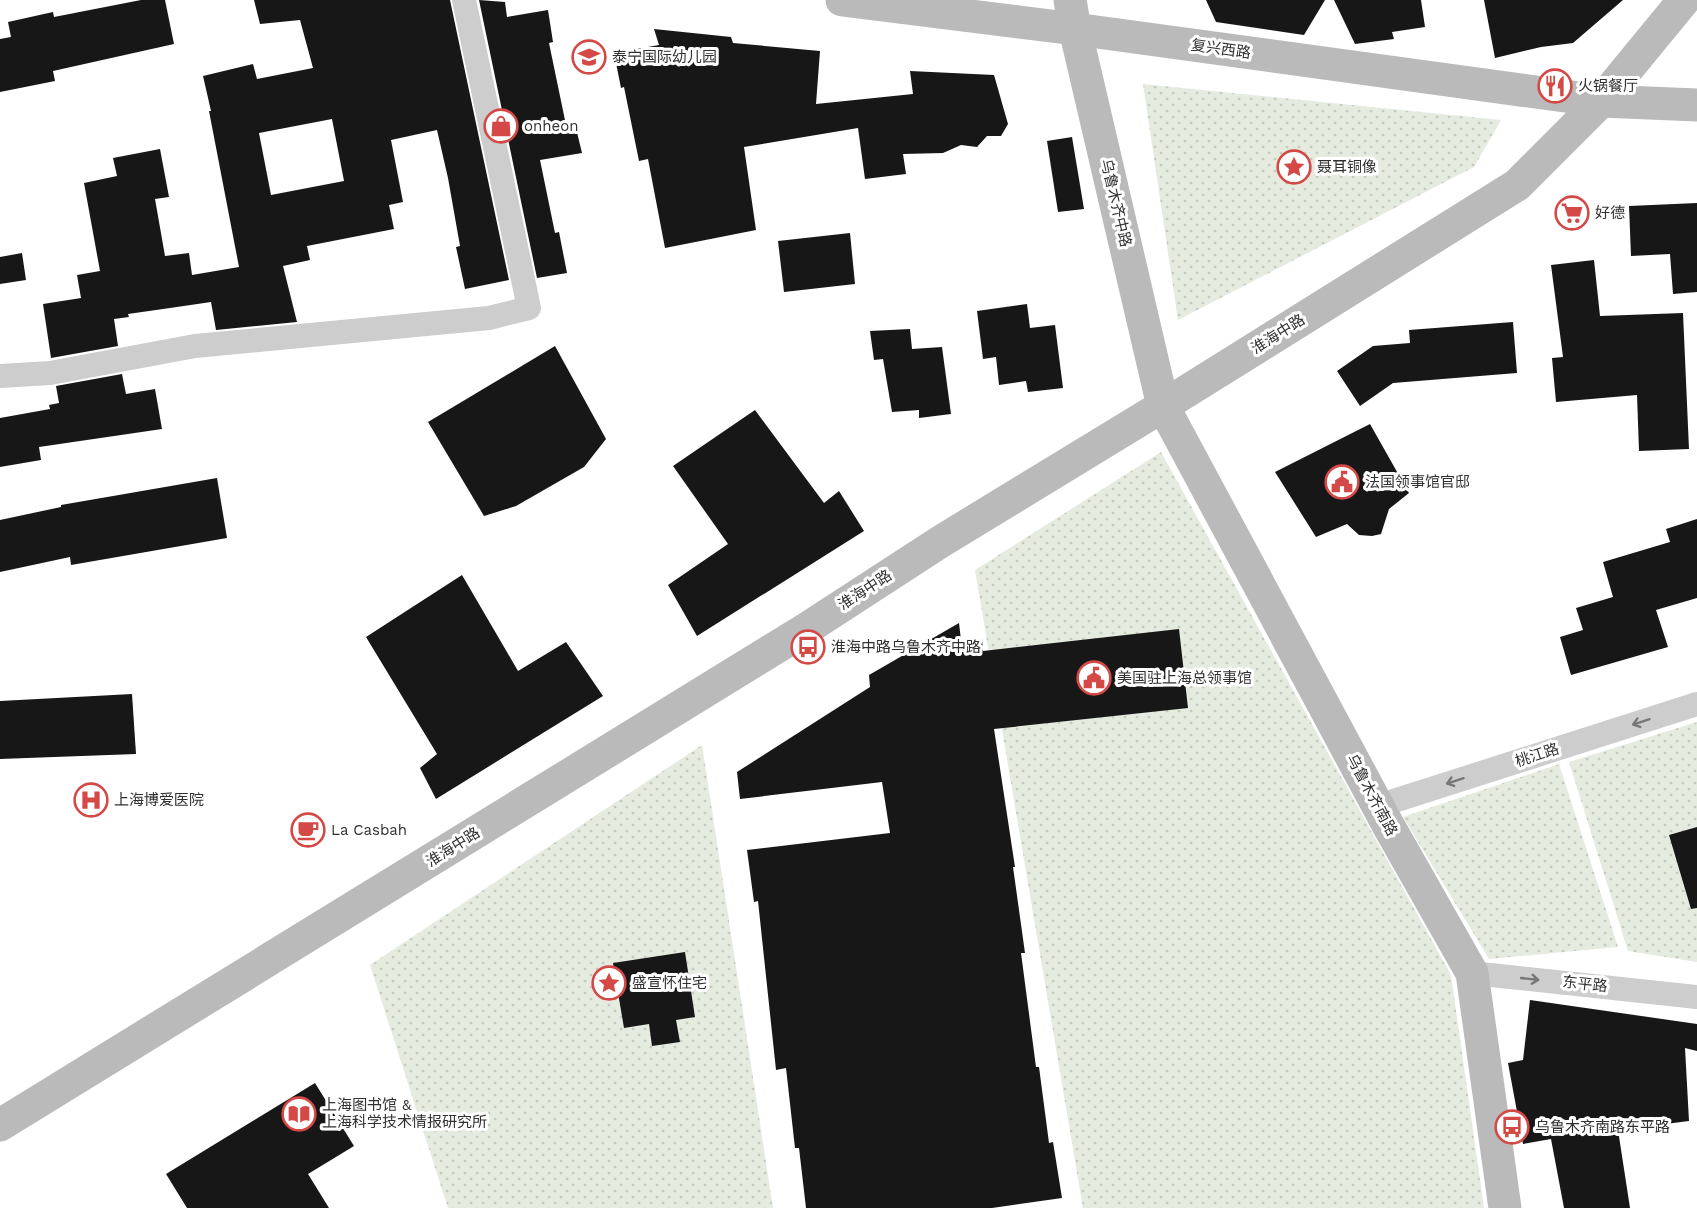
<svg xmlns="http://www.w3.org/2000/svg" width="1697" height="1208" font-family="'Work Sans','Noto Sans SC',sans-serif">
	<defs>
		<pattern id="park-dots" width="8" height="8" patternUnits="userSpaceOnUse" patternTransform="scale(1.5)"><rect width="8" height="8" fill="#e5ebdf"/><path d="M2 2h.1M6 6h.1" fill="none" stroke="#c5cac0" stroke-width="1.8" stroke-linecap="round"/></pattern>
	</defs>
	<rect width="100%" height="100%" fill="#fff"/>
	<g fill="url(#park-dots)">
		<polygon points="1143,84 1501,120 1474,167 1178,320"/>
		<polygon points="1161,452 1451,975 1484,1208 1083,1208 975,570"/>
		<polygon points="1697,722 1697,962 1628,951 1569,762"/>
		<polygon points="702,745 773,1208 448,1208 370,965"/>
		<polygon points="1559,764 1618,947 1489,959 1403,817"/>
	</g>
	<g fill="#171717" fill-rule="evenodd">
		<polygon points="141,0 165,0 174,44 53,71 55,81 0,92 0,39 11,37 8,22 53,12 54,17"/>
		<path d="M 254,0 L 450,0 L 509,280 L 465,289 L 456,247 L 460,246 L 448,178 L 437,130 L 391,140 L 403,202 L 389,205 L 394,229 L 307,246 L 310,260 L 283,266 L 297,322 L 216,330 L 211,302 L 170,308 L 128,314 L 129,317 L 114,319 L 118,346 L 51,358 L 43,304 L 81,298 L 77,275 L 100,271 L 84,183 L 117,176 L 113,158 L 160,149 L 169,197 L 155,199 L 165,256 L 189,253 L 192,275 L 239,267 L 209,111 L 211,111 L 203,76 L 253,64 L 257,79 L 313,68 L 300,20 L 260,24 ZM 332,119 L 344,181 L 271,195 L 259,133 Z"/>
		<polygon points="479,0 505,2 507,17 548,10 553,42 549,43 566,125 575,124 582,153 540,160 555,233 559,232 567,273 537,278"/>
		<polygon points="1206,0 1325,0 1304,35 1216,22"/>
		<polygon points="1334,0 1421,0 1425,27 1392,32 1394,39 1355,44"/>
		<polygon points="1484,0 1623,0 1573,43 1541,47 1495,58"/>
		<polygon points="654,29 731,37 733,43 820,51 816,104 913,94 910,71 994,75 1008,124 1001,136 987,136 977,147 961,145 943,153 903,154 906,174 865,179 858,128 744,147 756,230 665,248 648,159 639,161 624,87 621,88 614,53 659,45"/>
		<polygon points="1072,137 1084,209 1058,212 1047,141"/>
		<polygon points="1697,203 1697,292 1673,294 1670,254 1631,256 1629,206"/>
		<polygon points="850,233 855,284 784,292 778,241"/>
		<polygon points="22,253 26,280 0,284 0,257"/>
		<polygon points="1594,260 1600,316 1683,313 1689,449 1639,451 1637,395 1556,402 1552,358 1563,357 1551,265"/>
		<polygon points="1027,304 1030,328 1055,325 1063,388 1028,392 1026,381 999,385 996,357 983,359 977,311"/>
		<polygon points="1513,322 1517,373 1393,383 1360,406 1337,371 1373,346 1410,343 1409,330"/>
		<polygon points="910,329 912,349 942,347 951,414 919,418 919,410 892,412 883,359 874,360 870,331"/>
		<polygon points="555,346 606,439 584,467 516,506 484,516 428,422"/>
		<polygon points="122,374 126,394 155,389 162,429 39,447 41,460 0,467 0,418 50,409 49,405 59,403 56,386"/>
		<polygon points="755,410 824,503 839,491 864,531 697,636 668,585 728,544 673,466"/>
		<polygon points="1370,424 1409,493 1389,509 1381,534 1372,536 1359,535 1347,524 1316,537 1275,472"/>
		<polygon points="217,478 227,538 71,565 70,557 0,572 0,520 61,507 61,505"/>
		<polygon points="1697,519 1697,598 1656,610 1668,647 1571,675 1560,637 1583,630 1576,608 1613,597 1603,562 1670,542 1666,529"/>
		<polygon points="462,575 518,671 566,642 603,696 436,799 420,768 437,754 366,637"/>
		<polygon points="959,623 961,640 982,639 983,651 1179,629 1188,708 994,729 1015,867 1013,867 1025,953 1021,953 1036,1067 1039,1067 1049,1143 1053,1142 1062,1198 992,1208 806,1208 799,1148 795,1148 786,1068 776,1070 758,901 754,902 747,850 890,833 882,782 740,799 737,772 870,687 869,675"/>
		<polygon points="132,694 136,754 0,759 0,701"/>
		<polygon points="1697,827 1697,908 1691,909 1669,835"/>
		<polygon points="685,952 695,1017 676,1020 680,1042 652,1046 649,1024 624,1028 613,963"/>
		<polygon points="1530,1000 1697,1024 1697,1051 1685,1048 1689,1121 1618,1130 1630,1208 1564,1208 1551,1139 1523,1144 1508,1063 1523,1060"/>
		<polygon points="315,1083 354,1146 308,1174 329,1208 187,1208 166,1174"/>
	</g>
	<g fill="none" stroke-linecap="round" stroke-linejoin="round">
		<g stroke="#cdcdcd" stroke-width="24">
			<polyline points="0,376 50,373 195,346 489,318 529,308 464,0"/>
			<polyline points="1378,806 1697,704"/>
			<polyline points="1472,973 1697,997"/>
		</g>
		<g stroke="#bababa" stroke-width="33">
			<polyline points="842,0 1075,29 1601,101 1697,105"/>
			<polyline points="1070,0 1075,29 1163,406 1388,825 1472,973 1505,1208"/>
			<polyline points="0,1125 803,631 940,542 1163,406 1517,185 1601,101 1684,0"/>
		</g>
	</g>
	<defs><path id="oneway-shaft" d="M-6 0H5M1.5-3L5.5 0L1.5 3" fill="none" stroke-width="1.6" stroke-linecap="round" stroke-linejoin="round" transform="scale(1.5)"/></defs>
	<g stroke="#777">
		<use href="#oneway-shaft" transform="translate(1641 722) rotate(162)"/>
		<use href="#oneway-shaft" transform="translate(1455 781) rotate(162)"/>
		<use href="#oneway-shaft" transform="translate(1530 979) rotate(6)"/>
	</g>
	<defs>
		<g id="school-ring" transform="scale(1.725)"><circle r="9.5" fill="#fff" stroke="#d44845" stroke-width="1.5"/><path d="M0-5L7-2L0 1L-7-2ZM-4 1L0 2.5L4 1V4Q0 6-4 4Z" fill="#d44845"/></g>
		<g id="restaurant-ring" transform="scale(1.725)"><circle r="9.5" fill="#fff" stroke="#d44845" stroke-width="1.5"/><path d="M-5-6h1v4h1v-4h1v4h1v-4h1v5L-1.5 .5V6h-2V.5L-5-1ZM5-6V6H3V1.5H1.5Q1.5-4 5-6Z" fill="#d44845"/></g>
		<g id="shop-ring" transform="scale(1.725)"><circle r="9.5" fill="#fff" stroke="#d44845" stroke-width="1.5"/><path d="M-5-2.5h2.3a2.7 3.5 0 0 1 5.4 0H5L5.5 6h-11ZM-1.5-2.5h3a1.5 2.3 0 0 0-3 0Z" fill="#d44845"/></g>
		<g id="sight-ring" transform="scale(1.725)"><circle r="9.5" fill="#fff" stroke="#d44845" stroke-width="1.5"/><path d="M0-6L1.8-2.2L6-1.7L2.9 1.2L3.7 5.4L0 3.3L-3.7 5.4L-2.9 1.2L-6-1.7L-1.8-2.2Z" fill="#d44845"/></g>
		<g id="supermarket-ring" transform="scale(1.725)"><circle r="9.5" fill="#fff" stroke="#d44845" stroke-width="1.5"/><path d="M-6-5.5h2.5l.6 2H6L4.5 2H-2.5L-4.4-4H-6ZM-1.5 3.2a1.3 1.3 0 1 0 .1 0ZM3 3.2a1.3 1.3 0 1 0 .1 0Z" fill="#d44845"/></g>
		<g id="civic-ring" transform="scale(1.725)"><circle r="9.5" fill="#fff" stroke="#d44845" stroke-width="1.5"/><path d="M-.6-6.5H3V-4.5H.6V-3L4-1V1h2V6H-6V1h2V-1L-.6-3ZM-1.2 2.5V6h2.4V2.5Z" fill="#d44845"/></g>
		<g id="bus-ring" transform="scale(1.725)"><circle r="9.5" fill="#fff" stroke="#d44845" stroke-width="1.5"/><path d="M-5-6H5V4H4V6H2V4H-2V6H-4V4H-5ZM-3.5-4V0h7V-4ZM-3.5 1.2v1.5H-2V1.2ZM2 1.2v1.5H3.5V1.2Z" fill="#d44845"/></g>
		<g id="hospital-ring" transform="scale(1.725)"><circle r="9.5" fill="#fff" stroke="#d44845" stroke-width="1.5"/><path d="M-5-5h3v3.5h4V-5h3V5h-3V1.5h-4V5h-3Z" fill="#d44845"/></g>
		<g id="cafe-ring" transform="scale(1.725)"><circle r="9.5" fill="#fff" stroke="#d44845" stroke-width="1.5"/><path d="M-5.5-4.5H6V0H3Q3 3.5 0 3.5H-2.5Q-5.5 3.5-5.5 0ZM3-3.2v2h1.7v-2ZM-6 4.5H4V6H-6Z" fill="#d44845"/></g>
		<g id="library-ring" transform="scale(1.725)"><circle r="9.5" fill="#fff" stroke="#d44845" stroke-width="1.5"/><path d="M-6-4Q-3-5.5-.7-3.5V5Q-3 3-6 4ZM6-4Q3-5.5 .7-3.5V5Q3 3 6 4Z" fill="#d44845"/></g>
	</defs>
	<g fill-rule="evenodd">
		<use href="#school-ring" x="589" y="57"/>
		<use href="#restaurant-ring" x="1555" y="86"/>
		<use href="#shop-ring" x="501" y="126"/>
		<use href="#sight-ring" x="1294" y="167"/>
		<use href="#supermarket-ring" x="1572" y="213"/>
		<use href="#civic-ring" x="1342" y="482"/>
		<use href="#bus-ring" x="808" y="647"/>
		<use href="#civic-ring" x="1094" y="678"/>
		<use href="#hospital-ring" x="91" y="800"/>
		<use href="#cafe-ring" x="308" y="830"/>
		<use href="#sight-ring" x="609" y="983"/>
		<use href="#library-ring" x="299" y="1114"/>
		<use href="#bus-ring" x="1512" y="1127"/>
	</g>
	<g text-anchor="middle" stroke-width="6" stroke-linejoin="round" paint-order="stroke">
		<g font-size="15" fill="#303030" stroke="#fff">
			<text transform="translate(1221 49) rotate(8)" y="5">复兴西路</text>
			<text transform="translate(1116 203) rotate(77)" y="5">乌鲁木齐中路</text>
			<text transform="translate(1278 334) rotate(-32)" y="5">淮海中路</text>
			<text transform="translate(865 590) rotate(-33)" y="5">淮海中路</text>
			<text transform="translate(1537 755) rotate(-18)" y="5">桃江路</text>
			<text transform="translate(1372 795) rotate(62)" y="5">乌鲁木齐南路</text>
			<text transform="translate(453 847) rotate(-32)" y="5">淮海中路</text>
			<text transform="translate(1585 984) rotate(6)" y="5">东平路</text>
		</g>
		<g font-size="15" fill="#303030" stroke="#fff" text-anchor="start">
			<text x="612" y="62">泰宁国际幼儿园</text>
			<text x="1578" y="91">火锅餐厅</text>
			<text x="524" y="131">onheon</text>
			<text x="1317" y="172">聂耳铜像</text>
			<text x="1595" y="218">好德</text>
			<text x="1365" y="487">法国领事馆官邸</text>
			<text x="831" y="652">淮海中路乌鲁木齐中路</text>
			<text x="1117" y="683">美国驻上海总领事馆</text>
			<text x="114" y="805">上海博爱医院</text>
			<text x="331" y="835">La Casbah</text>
			<text x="632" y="988">盛宣怀住宅</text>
			<text x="322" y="1110">上海图书馆 &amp;<tspan x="322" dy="17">上海科学技术情报研究所</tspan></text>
			<text x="1535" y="1132">乌鲁木齐南路东平路</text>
		</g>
	</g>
</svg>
